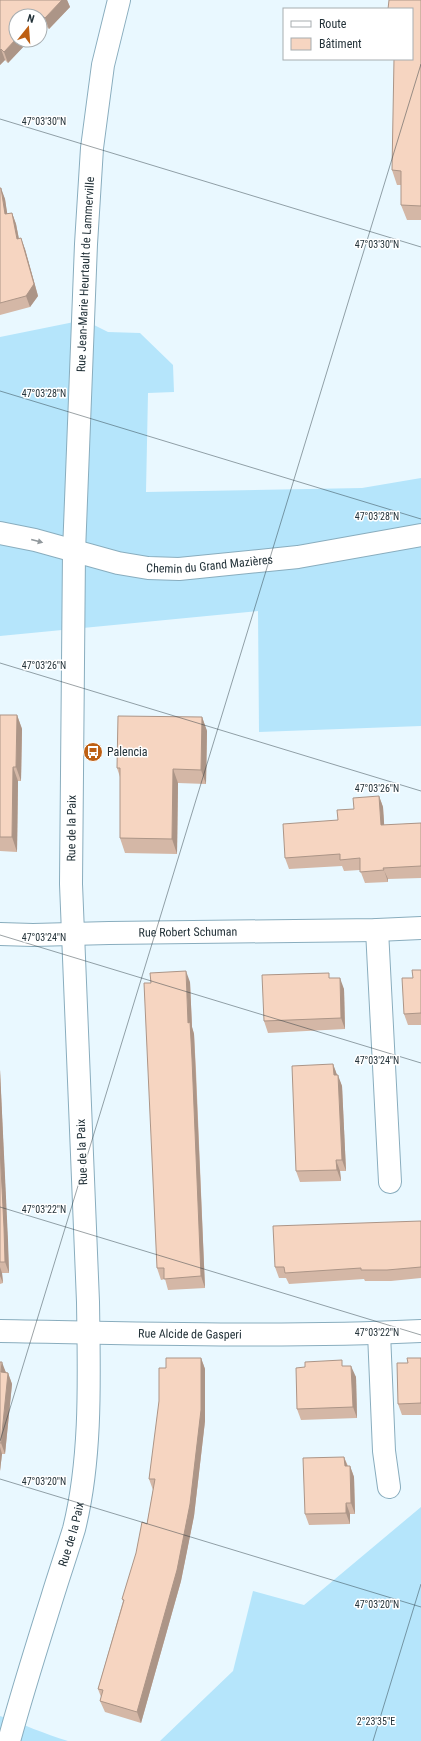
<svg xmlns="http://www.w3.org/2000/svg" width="421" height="1741" font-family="'Roboto Condensed',sans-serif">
	<rect width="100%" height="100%" fill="#e9f8ff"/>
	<g fill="#b5e5fb">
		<polygon points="84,320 108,332 140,333 173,365 174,392 148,393 146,492 362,488 421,478 421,726 259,732 258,611 0,636 0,337"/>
		<polygon points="421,1507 421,1741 160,1741 233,1671 253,1591 304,1605"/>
		<path d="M 0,1716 C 23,1724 44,1734 68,1741 L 0,1741 Z"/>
	</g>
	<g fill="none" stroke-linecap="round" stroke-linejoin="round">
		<g stroke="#89adbe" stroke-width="24">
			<g id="minor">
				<path id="s1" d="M 0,533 L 35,540 L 118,563 L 148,568 L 179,569 L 298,557 L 421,535"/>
				<polyline points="377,930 390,1182"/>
				<path id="s2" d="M 0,934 L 33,935 L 109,933 L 377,930 L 421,928"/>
				<path id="s3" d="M 0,1331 C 140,1333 281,1338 421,1331"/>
				<polyline points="379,1333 384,1451 389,1487"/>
				<path id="s4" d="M 9,1741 C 22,1693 37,1646 52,1598 C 59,1575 67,1552 74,1529 C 92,1457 89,1375 88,1302 L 71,884 L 74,552 L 86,244 L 92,148 L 103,65 L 119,0"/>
			</g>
		</g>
		<use href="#minor" stroke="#fff" stroke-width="22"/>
	</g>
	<g fill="#d4b7a6">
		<polygon points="0,0 67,0 70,7 49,29 47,27 16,16 16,40 35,40 29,46 26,44 8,63 5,60 0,65"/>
		<polygon points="421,0 421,220 407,220 401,205 401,185 397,185 392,170 412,59"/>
		<polygon points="0,188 5,199 7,214 12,213 16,224 19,239 25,249 38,296 30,307 0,315"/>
		<polygon points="0,715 17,715 22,729 21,781 18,781 17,852 0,851"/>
		<polygon points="202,717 207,731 206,784 178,783 177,854 125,853 120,838 120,777 117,768"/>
		<polygon points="379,796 383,807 384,825 421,823 421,878 388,879 388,882 365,883 360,870 344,871 342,866 289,869 285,858 354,809"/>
		<polygon points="421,970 421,1025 408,1025 404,1014 413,978"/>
		<polygon points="330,978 344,989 345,1029 268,1033 264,1021"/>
		<polygon points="190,982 192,1027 194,1034 196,1070 205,1288 168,1290 165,1279 161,1280 157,1268"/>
		<polygon points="333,1064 337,1075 342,1086 346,1171 340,1171 341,1181 300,1182 296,1171"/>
		<polygon points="0,1070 9,1273 2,1273 3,1283 0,1284"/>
		<polygon points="421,1221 421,1278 391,1281 365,1281 364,1279 289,1284 286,1278 279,1278 275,1267"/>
		<polygon points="201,1358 205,1369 205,1421 194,1516 181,1581 141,1723 105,1712 100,1701 101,1697 98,1689 123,1601 122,1599 147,1524 153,1490 149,1479 166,1368"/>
		<polygon points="421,1358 421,1415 402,1415 398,1404 408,1363"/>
		<polygon points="0,1362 6,1372 8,1373 12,1384 5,1454 2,1454 0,1471"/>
		<polygon points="344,1366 356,1377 357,1418 301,1420 297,1409"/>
		<polygon points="344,1457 348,1466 350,1466 354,1477 355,1514 350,1514 350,1524 309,1525 305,1514"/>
	</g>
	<g fill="#ac9587">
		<polygon points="62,0 67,0 70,7 49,29 45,18"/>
		<polygon points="43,16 47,27 40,34 40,19"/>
		<polygon points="16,39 16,40 24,40 26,44 8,63 4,52"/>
		<polygon points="26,40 35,40 29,46"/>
		<polygon points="1,49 5,60 0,65 0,50"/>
		<polygon points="1,188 5,199 9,225 5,214"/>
		<polygon points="12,213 16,224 21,250 17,239"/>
		<polygon points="21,238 25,249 38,296 30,307 26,296"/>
		<polygon points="17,715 22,729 21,781 16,767"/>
		<polygon points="202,717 207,731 206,784 201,770"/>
		<polygon points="13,767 18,781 17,852 12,837"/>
		<polygon points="173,769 178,783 177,854 172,839"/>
		<polygon points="379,796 383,807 385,837 381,825"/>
		<polygon points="383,868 388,879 388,882 384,870"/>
		<polygon points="186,971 190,982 192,1027 194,1034 205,1288 201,1276 188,1023"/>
		<polygon points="340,978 344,989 345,1029 341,1018"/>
		<polygon points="333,1064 337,1075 334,1075"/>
		<polygon points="0,1070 8,1240 9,1273 5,1262 0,1148"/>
		<polygon points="338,1075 342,1086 346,1171 342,1160"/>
		<polygon points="336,1160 340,1171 341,1181 337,1170"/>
		<polygon points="0,1267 2,1273 3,1283 0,1276"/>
		<polygon points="201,1358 205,1369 205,1421 194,1516 181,1581 141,1723 137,1712"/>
		<polygon points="2,1362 6,1373 1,1372"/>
		<polygon points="351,1366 356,1377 357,1418 353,1407"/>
		<polygon points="8,1373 12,1384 5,1454 1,1443"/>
		<polygon points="0,1447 2,1454 0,1471"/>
		<polygon points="344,1457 348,1468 345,1466"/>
		<polygon points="350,1466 354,1477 355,1514 351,1503"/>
		<polygon points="346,1503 350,1514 350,1524 346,1513"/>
	</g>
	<g fill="#f6d5c1" stroke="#ac9587">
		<polygon points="0,0 62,0 45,18 43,16 40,19 40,16 16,16 16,39 4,52 1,49 0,50"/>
		<polygon points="389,0 421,0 421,206 401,205 401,171 392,170 394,59 412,59 412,9 388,9"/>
		<polygon points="0,188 1,188 5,214 12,213 17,239 21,238 34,284 26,296 0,303"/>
		<polygon points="0,715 17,715 16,767 13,767 12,837 0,837"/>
		<polygon points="118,716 202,717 201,770 173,769 172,839 120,838 120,768 117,768"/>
		<polygon points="379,796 381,825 421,823 421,866 383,868 384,870 360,872 360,858 340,860 340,854 285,858 283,824 338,820 337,810 354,809 353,798"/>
		<polygon points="412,970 421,970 421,1013 404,1014 402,978 413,978"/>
		<polygon points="186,971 188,1023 190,1022 192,1059 201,1276 164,1279 164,1268 157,1268 144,983 151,983 150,973"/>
		<polygon points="329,973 329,978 340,978 341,1018 264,1021 262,975"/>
		<polygon points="333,1064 334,1075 338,1075 342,1160 336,1160 337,1170 296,1171 292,1066"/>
		<polygon points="0,1148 4,1228 5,1262 0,1262"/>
		<polygon points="421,1221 421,1267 387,1270 361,1270 361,1268 285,1273 284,1267 275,1267 273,1226"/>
		<polygon points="166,1358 201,1358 201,1410 190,1504 177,1570 137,1712 100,1701 103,1690 98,1689 124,1600 122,1599 136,1553 142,1522 147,1524 155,1479 149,1479 159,1401 159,1368 166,1368"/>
		<polygon points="407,1358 421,1358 421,1403 398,1404 397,1363 408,1363"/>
		<polygon points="342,1360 342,1366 351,1366 353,1407 297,1409 296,1368 305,1367 305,1362"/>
		<polygon points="0,1362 2,1362 1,1372 8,1373 1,1443 0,1443"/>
		<polygon points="344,1457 345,1466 350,1466 351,1503 346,1503 346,1513 305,1514 303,1458"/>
	</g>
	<defs><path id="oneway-solid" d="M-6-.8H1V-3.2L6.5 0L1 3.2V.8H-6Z"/></defs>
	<use fill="#91989c" href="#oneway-solid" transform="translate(37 541) rotate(15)"/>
	<path fill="none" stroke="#233239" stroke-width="1" stroke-opacity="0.45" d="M 0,119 L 421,247M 0,391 L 421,519M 0,663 L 421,791M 0,935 L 421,1063M 0,1207 L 421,1335M 0,1441 L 421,64M 0,1479 L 421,1607M 373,1741 L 421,1584"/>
	<defs>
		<g id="bus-disc" transform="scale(1)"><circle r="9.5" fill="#bd5f13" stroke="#fff"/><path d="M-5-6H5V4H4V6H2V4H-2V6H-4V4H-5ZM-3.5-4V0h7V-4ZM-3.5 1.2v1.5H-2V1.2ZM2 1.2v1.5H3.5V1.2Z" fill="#fff"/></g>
	</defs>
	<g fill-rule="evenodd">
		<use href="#bus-disc" x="93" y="752"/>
	</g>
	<g text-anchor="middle" stroke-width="3" stroke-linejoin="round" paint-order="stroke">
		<g font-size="12" fill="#233239" stroke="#fff">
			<text dy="4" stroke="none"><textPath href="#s4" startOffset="1478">Rue Jean-Marie Heurtault de Lammerville</textPath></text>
			<text dy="4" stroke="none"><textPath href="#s1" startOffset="214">Chemin du Grand Mazières</textPath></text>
			<text dy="4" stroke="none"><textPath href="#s4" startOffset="924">Rue de la Paix</textPath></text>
			<text dy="4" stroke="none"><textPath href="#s2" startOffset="188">Rue Robert Schuman</textPath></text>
			<text transform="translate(82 1152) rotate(-92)" y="4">Rue de la Paix</text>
			<text dy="4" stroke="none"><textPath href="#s3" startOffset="190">Rue Alcide de Gasperi</textPath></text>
			<text dy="4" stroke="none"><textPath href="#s4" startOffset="216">Rue de la Paix</textPath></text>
		</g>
		<g font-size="12" fill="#233239" stroke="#fff" text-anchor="start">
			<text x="107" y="756">Palencia</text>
		</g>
	</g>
	<g font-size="10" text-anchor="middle" fill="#233239" stroke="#fff" stroke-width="3" stroke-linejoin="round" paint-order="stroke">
		<text x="44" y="125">47°03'30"N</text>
		<text x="377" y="248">47°03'30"N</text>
		<text x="44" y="397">47°03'28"N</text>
		<text x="377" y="520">47°03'28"N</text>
		<text x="44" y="669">47°03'26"N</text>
		<text x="377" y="792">47°03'26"N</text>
		<text x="44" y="941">47°03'24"N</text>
		<text x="377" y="1064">47°03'24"N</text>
		<text x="44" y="1213">47°03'22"N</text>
		<text x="377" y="1336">47°03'22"N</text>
		<text x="44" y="1485">47°03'20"N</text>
		<text x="377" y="1608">47°03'20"N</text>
		<text x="376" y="1725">2°23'35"E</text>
	</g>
	<rect x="283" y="8" width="130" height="52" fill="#ffffff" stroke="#a7adb0"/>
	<rect x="291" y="21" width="20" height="6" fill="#ffffff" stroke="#a7adb0"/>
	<text x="319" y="28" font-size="12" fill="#233239">Route</text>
	<rect x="291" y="38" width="20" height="12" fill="#f6d5c1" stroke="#a7adb0"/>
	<text x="319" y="48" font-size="12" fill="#233239">Bâtiment</text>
	<g transform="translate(28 28) rotate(17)"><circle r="19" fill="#ffffff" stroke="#a7adb0"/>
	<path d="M0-3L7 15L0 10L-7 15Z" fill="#bd5f13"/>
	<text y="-6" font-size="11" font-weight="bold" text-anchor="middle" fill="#233239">N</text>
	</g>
</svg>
